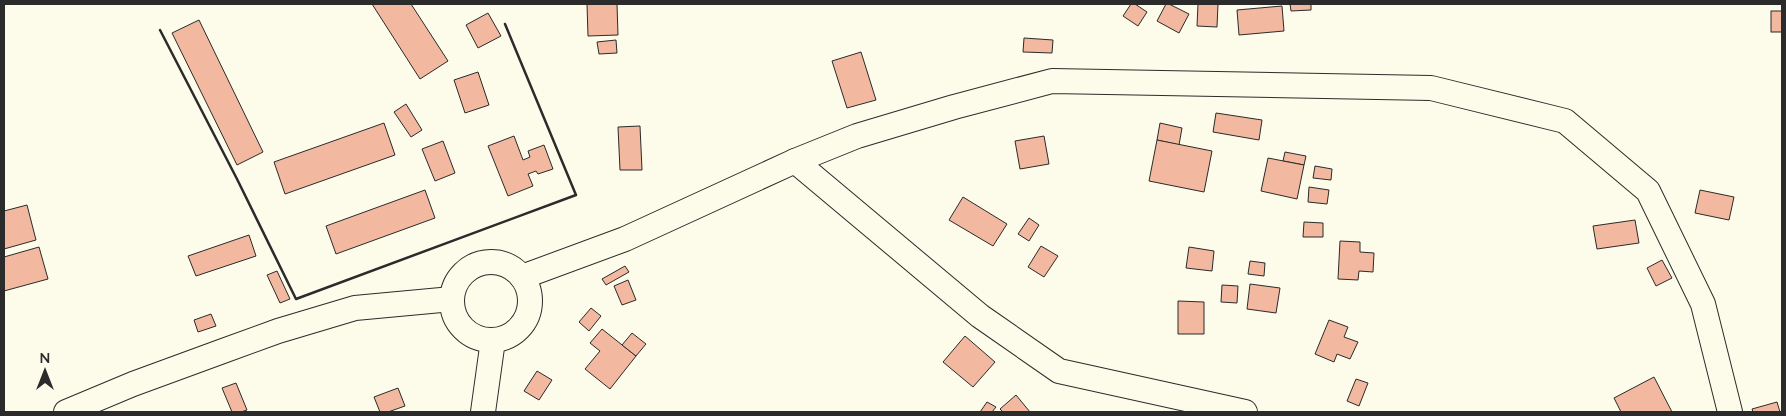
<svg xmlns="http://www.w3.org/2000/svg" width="1786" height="416" font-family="Lato,sans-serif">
	<rect width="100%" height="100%" fill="#fdfbea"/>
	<g fill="#f2b8a0" stroke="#2b2b2b">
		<polygon points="372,4 411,4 448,61 420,79"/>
		<polygon points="587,4 617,4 618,35 588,36"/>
		<polygon points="1131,4 1135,4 1147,12 1138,26 1123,16"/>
		<polygon points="1166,4 1169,4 1189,14 1179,33 1157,21"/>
		<polygon points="1198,4 1218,4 1217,27 1197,26"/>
		<polygon points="1290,4 1311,4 1311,10 1291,11"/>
		<polygon points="1282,6 1284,31 1239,35 1237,10"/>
		<rect x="1771" y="11" width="11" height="21"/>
		<polygon points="488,13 501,36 478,48 466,25"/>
		<polygon points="199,20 263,152 237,165 172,33"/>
		<polygon points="1024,38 1053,40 1052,53 1023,52"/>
		<polygon points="616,40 617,53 599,54 597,42"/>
		<polygon points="861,52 876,100 847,108 832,61"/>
		<polygon points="478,72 489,105 465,113 454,80"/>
		<polygon points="406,104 422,130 411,137 394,112"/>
		<polygon points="1216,113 1262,120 1259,140 1213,132"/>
		<polygon points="384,123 395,155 285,194 274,162"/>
		<polygon points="1160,123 1182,128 1179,145 1157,140"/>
		<polygon points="640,126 642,170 620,170 618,127"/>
		<polygon points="514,136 523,160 530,157 528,151 544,145 553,169 538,174 536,171 528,174 533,186 508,196 488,146"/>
		<polygon points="1044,136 1049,164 1020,169 1015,141"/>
		<polygon points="1157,140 1212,151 1204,192 1149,181"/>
		<polygon points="443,141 455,173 435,181 422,149"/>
		<polygon points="1285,152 1306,156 1304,165 1283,161"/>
		<polygon points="1268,158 1304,165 1297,199 1261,191"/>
		<polygon points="1315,166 1332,169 1331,180 1313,178"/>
		<polygon points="1309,187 1329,190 1327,204 1308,202"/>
		<polygon points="425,190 435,218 336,254 326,226"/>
		<polygon points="1700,190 1734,197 1729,220 1695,213"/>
		<polygon points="963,197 1007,224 993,246 949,220"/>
		<polygon points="27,205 36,240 4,249 4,211"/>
		<polygon points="1029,218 1039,225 1029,241 1018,234"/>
		<polygon points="1635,220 1639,243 1597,249 1593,226"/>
		<polygon points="1304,222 1323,223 1323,237 1303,237"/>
		<polygon points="249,235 256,256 196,276 188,256"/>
		<polygon points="1340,241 1360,242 1360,252 1374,253 1373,272 1359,271 1358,280 1338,279"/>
		<polygon points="1041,246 1058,256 1044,277 1028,267"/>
		<polygon points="39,247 48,279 4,291 4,257"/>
		<polygon points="1189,247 1214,251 1212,271 1186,268"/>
		<polygon points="1662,260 1672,278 1656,286 1647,268"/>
		<polygon points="1250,261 1265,263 1264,276 1248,274"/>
		<polygon points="625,266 629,272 606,285 602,279"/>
		<polygon points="277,271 290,299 280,303 267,275"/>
		<polygon points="628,280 636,300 622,305 614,286"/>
		<polygon points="1250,284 1280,288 1276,313 1247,309"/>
		<polygon points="1222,285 1238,286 1237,303 1221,302"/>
		<polygon points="1178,301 1204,302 1204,334 1178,334"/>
		<polygon points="591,308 601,316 589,331 579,322"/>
		<polygon points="211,314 216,326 198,332 194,320"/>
		<polygon points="1329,320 1348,327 1344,337 1358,342 1350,359 1337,354 1334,362 1315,354"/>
		<polygon points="602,329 636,356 610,389 585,369 600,351 590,343"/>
		<polygon points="632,333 646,344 636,356 622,345"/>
		<polygon points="965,336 995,362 973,387 943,362"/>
		<polygon points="537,371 552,380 539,400 524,391"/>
		<polygon points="1654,377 1672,412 1621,412 1614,398"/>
		<polygon points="1356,379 1368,383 1359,406 1347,401"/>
		<polygon points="236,383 247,410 241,412 232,412 222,388"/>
		<polygon points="398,388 405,406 388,412 380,412 374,397"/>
		<polygon points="1016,395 1030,412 1003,412 1000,409"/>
		<polygon points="987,402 996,407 992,412 980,412"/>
		<polygon points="1777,402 1780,412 1753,412 1752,409"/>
	</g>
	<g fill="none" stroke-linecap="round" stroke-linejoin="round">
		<g stroke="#2b2b2b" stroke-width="26">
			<g id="minor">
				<polyline points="795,161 980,316 1059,371 1245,412"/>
				<circle cx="491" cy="301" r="39"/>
				<polyline points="522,277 625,239 795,161 857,136 954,107 1052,81 1431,88 1565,121 1648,191 1703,304 1730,412"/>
				<polyline points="66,412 133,384 223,351 278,331 355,308 452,299"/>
				<polyline points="483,412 493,340"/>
			</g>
		</g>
		<use href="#minor" stroke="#fdfbea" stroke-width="24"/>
		<polyline stroke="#2b2b2b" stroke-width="2.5" points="160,30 237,179 296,299 576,195 505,24"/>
	</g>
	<rect width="1786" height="416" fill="none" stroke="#2b2b2b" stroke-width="10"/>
	<g transform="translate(45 371)" stroke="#fdfbea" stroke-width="4" paint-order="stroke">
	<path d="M0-4L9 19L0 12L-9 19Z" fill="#2b2b2b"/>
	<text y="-8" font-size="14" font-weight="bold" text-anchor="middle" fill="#2b2b2b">N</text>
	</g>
</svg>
